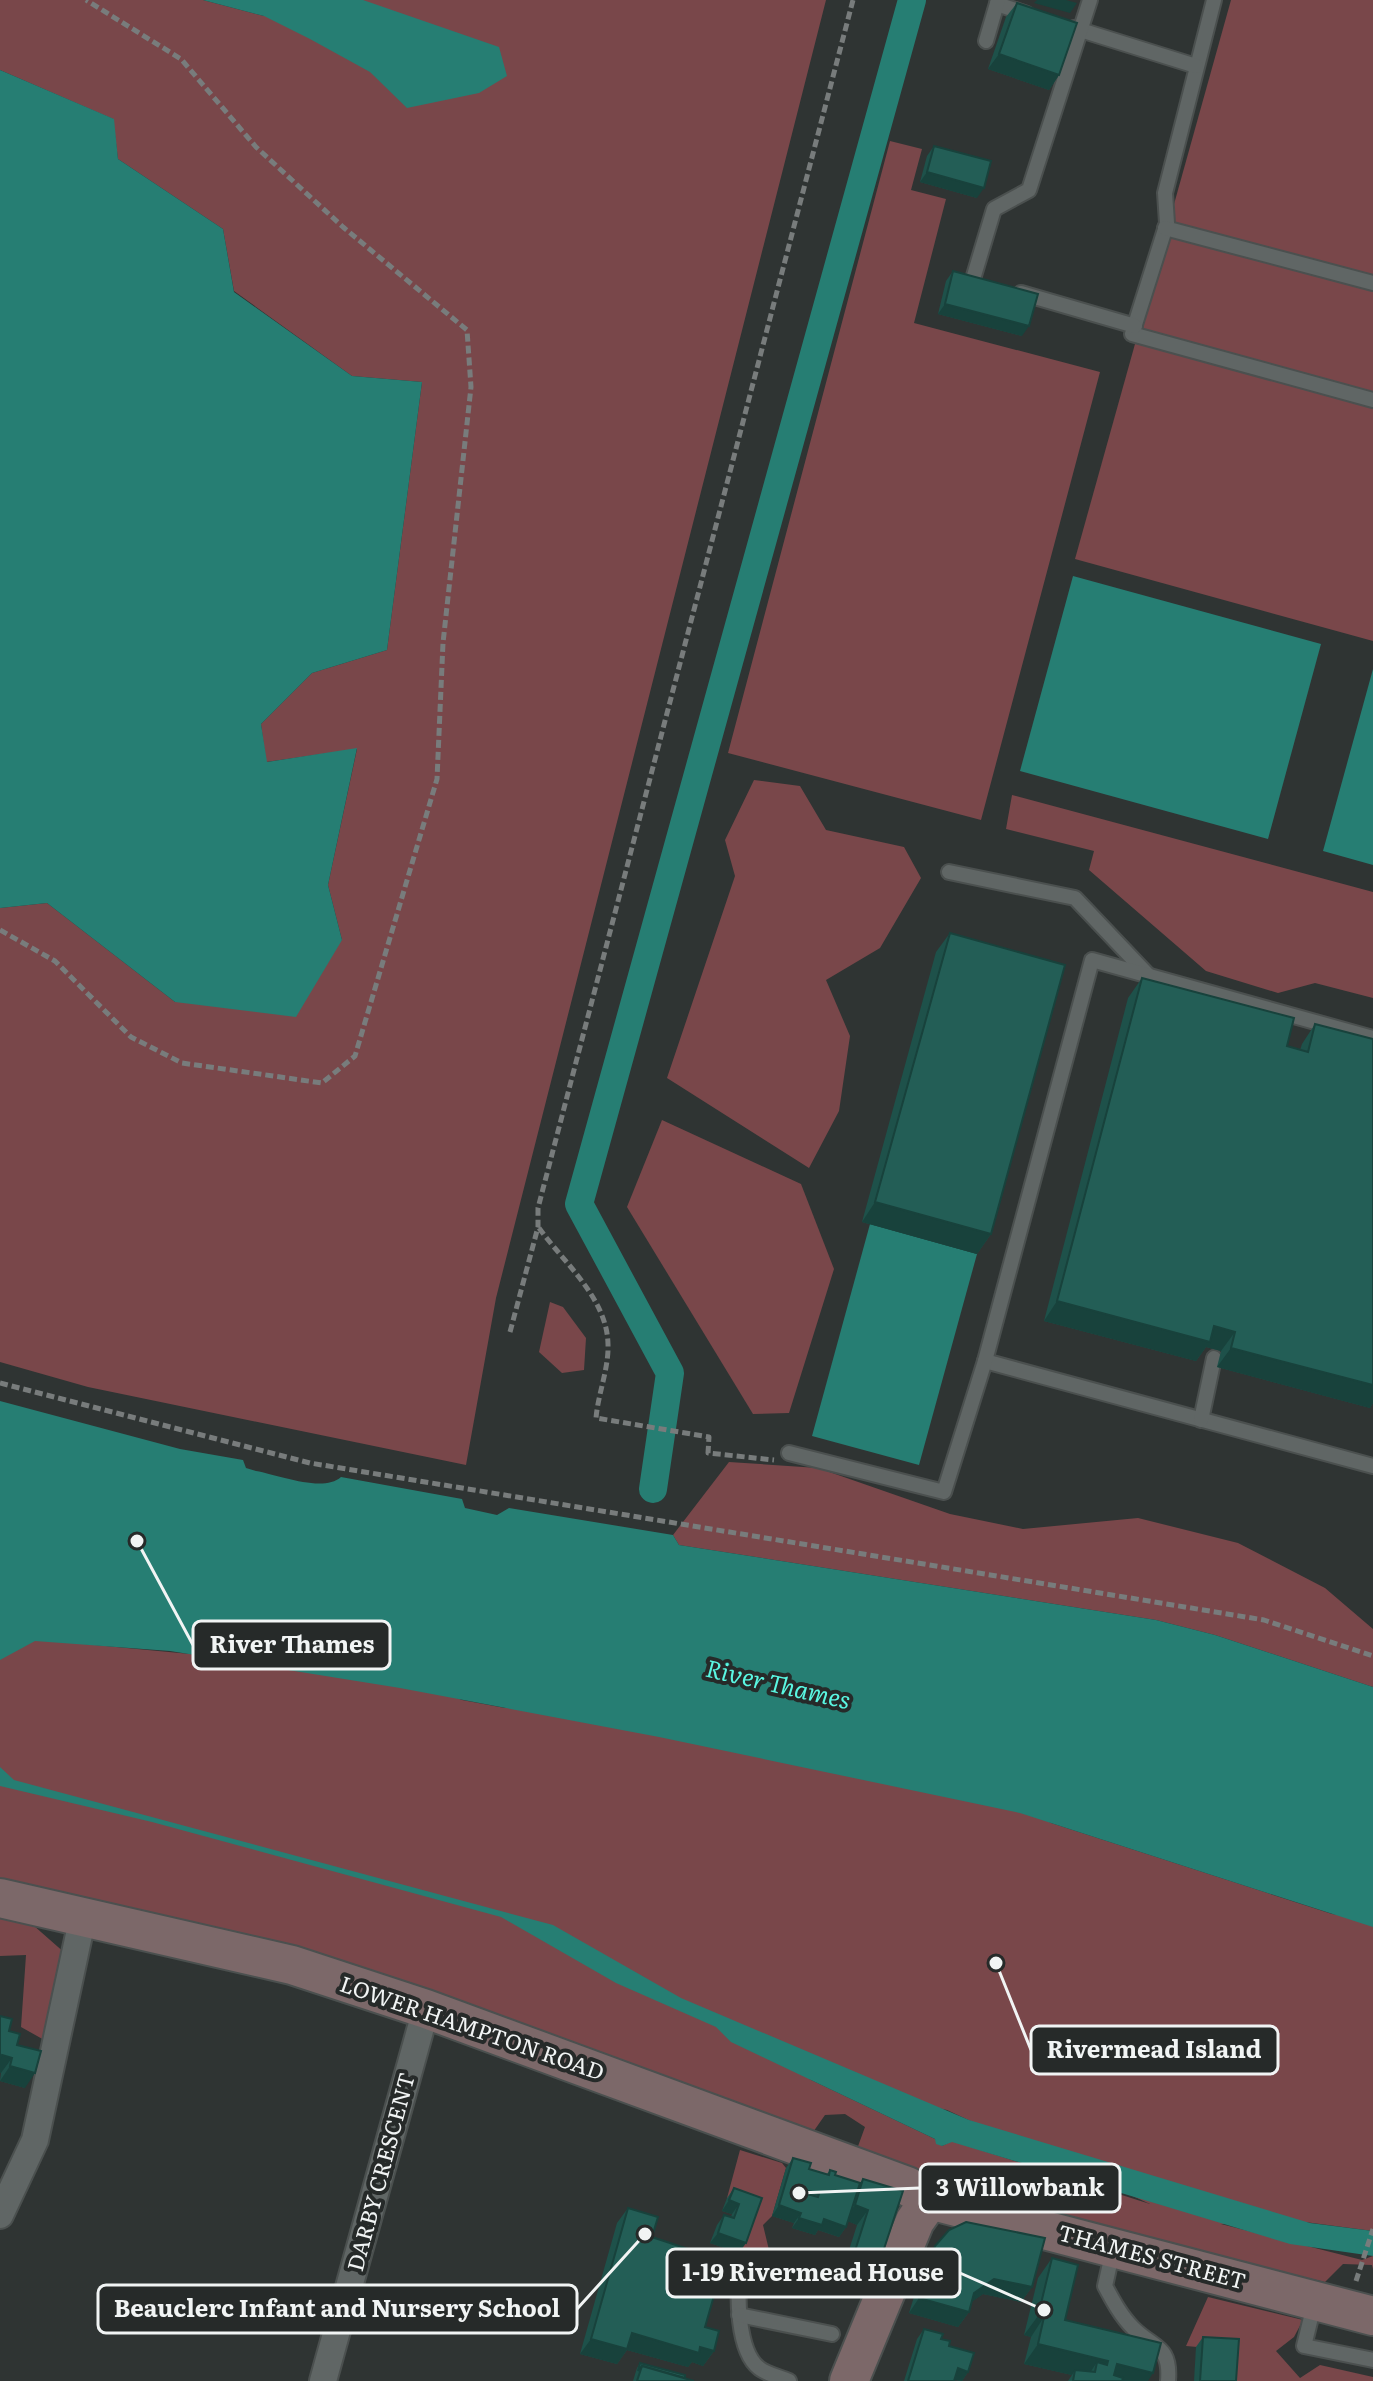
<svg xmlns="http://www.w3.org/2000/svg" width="1373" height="2381" font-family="Literata,serif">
	<rect width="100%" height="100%" fill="#2f3433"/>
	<g fill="#79474a" fill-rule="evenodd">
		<polygon points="0,0 203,0 264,16 268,0 826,0 496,1298 466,1465 88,1387 0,1362 0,908 47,903 175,1002 342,940 328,885 357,749 266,762 261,724 312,673 387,650 422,382 352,376 234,291 223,229 118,159 113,119 0,70"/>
		<polygon points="1231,0 1373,0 1373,641 1075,559"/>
		<polygon points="890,141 922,149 911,190 946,199 914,323 1100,372 981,820 728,753"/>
		<polygon points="754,780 800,786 826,830 904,847 921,878 880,948 826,980 850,1036 839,1111 809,1168 667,1078 735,876 725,840"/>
		<polygon points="1012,795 1373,892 1373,998 1315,983 1278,993 1206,971 1089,870 1094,851 1006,829"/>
		<polygon points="662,1120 801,1184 834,1269 789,1413 753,1414 627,1207"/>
		<polygon points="550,1302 563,1307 586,1338 584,1370 562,1373 539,1352"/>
		<polygon points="729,1462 818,1468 950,1514 1023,1529 1138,1518 1238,1543 1325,1588 1373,1629 1373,1687 1215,1635 1156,1620 679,1545 673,1535"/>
		<path d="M 0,1636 L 390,1673 L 462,1700 L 505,1708 L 521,1699 L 1037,1815 L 1051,1823 L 1332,1914 L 1373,1920 L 1373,2231 L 1305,2222 L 1221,2224 L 1362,2260 L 1373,2256 L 1373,2269 L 1372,2265 L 1343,2264 L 1325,2282 L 1038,2215 L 1040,2187 L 983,2175 L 975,2192 L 950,2170 L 926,2192 L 853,2160 L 865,2127 L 845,2114 L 825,2115 L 811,2135 L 126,1908 L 81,1896 L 78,1910 L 0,1892 ZM 809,2079 L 947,2110 L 1150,2204 L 952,2141 L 942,2146 L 935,2139 Z"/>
		<polygon points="0,1914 33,1925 66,1954 46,2041 21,2027 26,1955 0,1956"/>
		<polygon points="740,2150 782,2163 786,2168 772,2216 763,2225 769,2250 765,2264 739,2253 755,2208 727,2198"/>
		<polygon points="1208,2297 1303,2320 1294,2337 1276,2351 1300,2378 1320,2365 1373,2377 1373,2381 1230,2381 1231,2350 1186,2346"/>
	</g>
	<g fill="#267e73">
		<polygon points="203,0 363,0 499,47 507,76 479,93 407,108 370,72 310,39 264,16"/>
		<polygon points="0,70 114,119 118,159 223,229 234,292 352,376 422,382 387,650 312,673 261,724 267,762 357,748 328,885 342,940 296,1017 175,1002 47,903 0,908"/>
		<polygon points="1073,576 1321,644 1268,839 1020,771"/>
		<polygon points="1373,669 1373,865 1323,851"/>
		<polygon points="870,1224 977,1254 919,1465 812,1436"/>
		<path d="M 0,1401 L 180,1449 L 243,1460 L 246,1468 L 256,1471 C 279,1475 323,1493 341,1477 L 462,1499 L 465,1508 L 497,1515 L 509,1508 L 673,1535 L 679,1545 L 1156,1620 L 1215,1635 L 1373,1687 L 1373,1927 L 1020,1813 L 659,1737 L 400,1688 L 170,1651 L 35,1641 L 0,1660 Z"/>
		<polygon points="0,1767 14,1780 553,1925 681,1998 969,2120 1310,2223 1373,2231 1373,2256 1290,2244 952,2142 942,2146 936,2144 935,2139 731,2042 716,2027 616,1983 501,1917 152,1822 0,1786"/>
	</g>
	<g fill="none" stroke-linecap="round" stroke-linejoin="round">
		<polyline stroke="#267e73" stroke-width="28" points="653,1489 670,1373 579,1204 912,0"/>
		<g stroke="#4b504f" stroke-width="18">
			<g id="lane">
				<polyline points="1214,0 1165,193 1167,223 1132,334 1373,400"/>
				<polyline points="997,4 1027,14"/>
				<polyline points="1074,28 1196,66"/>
				<polyline points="986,41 998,0"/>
				<polyline points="1165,228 1373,283"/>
				<polyline points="973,279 994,209 1029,190 1090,0"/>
				<polyline points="1021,293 1135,326"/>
				<polyline points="949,872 1075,898 1148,975"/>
				<polyline points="985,1361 1373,1466"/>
				<polyline points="1201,1420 1214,1358"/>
				<polyline points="789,1453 944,1492 985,1361 1092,960 1373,1038"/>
				<path d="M 1113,2250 L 1105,2286 C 1113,2301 1121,2316 1133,2328 C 1154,2349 1171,2345 1168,2381"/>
				<path d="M 740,2269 C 737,2294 737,2351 759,2368 C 766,2374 780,2377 789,2381"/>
				<polyline points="1315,2301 1304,2346 1373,2360"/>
				<polyline points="739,2315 832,2334"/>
			</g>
		</g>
		<g stroke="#4b504f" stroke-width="30">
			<g id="street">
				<polyline points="0,2215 35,2140 83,1916"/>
				<polyline points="323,2381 426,2009"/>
			</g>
		</g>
		<g stroke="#4b504f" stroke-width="42">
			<g id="secondary">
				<polyline points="0,1898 292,1965 426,2009 907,2186 930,2200 1373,2316"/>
				<polyline points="849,2381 915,2221 930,2200"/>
			</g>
		</g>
		<g stroke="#787c7c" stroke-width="5" stroke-dasharray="8 4" stroke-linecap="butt">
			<polyline points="0,930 55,961 131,1037 182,1063 322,1083 355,1056 437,779 443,643 471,387 467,330 343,227 256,147 181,59 86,0"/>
			<path d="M 539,1228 C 564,1263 607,1298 608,1344 C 609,1368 598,1394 596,1418 L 709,1437 L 708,1453 L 774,1460"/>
			<polyline points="510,1332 538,1227 538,1208 853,0"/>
			<polyline points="0,1383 310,1463 1264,1620 1373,1656"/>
			<polyline points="1356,2281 1373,2229"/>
		</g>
		<use href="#lane" stroke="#606665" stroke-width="14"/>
		<use href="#street" stroke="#606665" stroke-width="26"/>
		<use href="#secondary" stroke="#7c6869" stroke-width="38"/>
	</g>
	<g fill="#1e514a">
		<polygon points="1017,3 1059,75 1049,90 988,69 1006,17"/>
		<polygon points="934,146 977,198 920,182 927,156"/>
		<polygon points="953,271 1022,336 938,314 946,281"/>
		<polygon points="950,933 991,1234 977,1254 862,1222 936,952"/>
		<polygon points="1142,978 1287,1046 1300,1050 1302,1044 1315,1024 1373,1039 1373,1403 1370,1408 1217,1367 1221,1351 1206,1347 1196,1361 1044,1321 1128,998"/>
		<polygon points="0,2016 17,2045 25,2088 0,2081 1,2073 0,2073"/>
		<polygon points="793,2158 809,2169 827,2174 830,2170 835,2175 860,2183 863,2179 880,2261 869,2276 843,2269 857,2225 848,2221 846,2227 839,2237 818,2230 815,2235 792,2228 794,2223 772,2216 786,2168"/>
		<polygon points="734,2188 762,2198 739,2253 710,2243 717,2225 724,2215 731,2217 732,2214 722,2211 727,2198"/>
		<polygon points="628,2208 652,2237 705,2327 714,2351 703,2366 692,2362 688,2367 627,2350 617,2364 580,2354 617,2223"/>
		<polygon points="935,2246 1032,2287 1021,2302 983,2294 971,2302 969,2312 958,2327 909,2313 925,2261"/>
		<polygon points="1052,2258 1065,2320 1161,2343 1073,2381 1068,2381 1072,2375 1024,2364 1031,2337 1024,2335 1038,2278"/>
		<polygon points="924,2329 941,2339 949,2346 968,2372 962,2381 954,2380 954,2381 904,2381 917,2339"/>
		<polygon points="1203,2337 1236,2381 1194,2381 1196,2347"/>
		<polygon points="640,2363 694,2381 633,2381 637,2368"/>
	</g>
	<g fill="#18423c">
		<polygon points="1037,0 1066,0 1077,3 1070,13 1034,3"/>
		<polygon points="999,54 1059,75 1049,90 988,69"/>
		<polygon points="927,172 984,188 977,198 920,182"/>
		<polygon points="945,304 1029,326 1022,336 938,314"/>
		<polygon points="875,1202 991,1234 977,1254 862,1222"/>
		<polygon points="1057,1301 1214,1326 1235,1332 1221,1351 1206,1347 1196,1361 1044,1321"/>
		<polygon points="1231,1348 1373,1385 1373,1403 1370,1408 1217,1367"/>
		<polygon points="2,2055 12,2058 1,2073 0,2073 0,2058"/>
		<polygon points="10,2066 35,2073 25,2088 0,2081"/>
		<polygon points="729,2200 739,2204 732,2214 722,2211"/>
		<polygon points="779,2205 801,2213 794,2223 772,2216"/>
		<polygon points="855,2205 868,2210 857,2225 845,2220"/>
		<polygon points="799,2218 824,2219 846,2227 839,2237 818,2230 815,2235 792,2228"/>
		<polygon points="718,2233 746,2243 739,2253 710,2243"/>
		<polygon points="854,2254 880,2261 869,2276 843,2269"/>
		<polygon points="994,2279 1032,2287 1021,2302 983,2294 963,2308 974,2293"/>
		<polygon points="919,2298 969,2312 958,2327 909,2313"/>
		<polygon points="1038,2316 1044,2317 1031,2337 1024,2335"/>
		<polygon points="632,2333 700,2347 714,2351 703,2366 692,2362 688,2367 627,2350 617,2364 580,2354 591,2339"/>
		<polygon points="1038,2344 1108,2361 1095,2381 1095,2372 1097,2362 1086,2379 1075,2370 1072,2375 1024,2364"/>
		<polygon points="1117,2364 1153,2373 1148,2381 1105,2381"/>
		<polygon points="958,2368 968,2372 962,2381 951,2379"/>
	</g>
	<g fill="#235e56" stroke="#18423c" stroke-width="2" fill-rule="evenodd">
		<polygon points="1017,3 1077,23 1059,75 999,54"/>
		<polygon points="934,146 991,161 984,188 927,172"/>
		<polygon points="953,271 1038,294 1029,326 945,304"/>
		<polygon points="950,933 1065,965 991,1234 875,1202"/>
		<polygon points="1142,978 1294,1018 1287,1046 1308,1052 1315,1024 1373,1039 1373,1385 1231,1348 1235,1332 1214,1326 1210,1342 1057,1301"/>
		<polygon points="0,2016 12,2019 9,2031 20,2034 17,2045 41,2051 35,2073 10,2066 12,2058 2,2055 0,2059"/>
		<path d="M 793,2158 L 811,2163 L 809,2169 L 829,2175 L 830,2170 L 836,2172 L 835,2175 L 860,2183 L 846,2227 L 824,2219 L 822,2225 L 799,2218 L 801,2213 L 779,2205 ZM 808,2191 L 819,2194 L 818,2197 L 807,2194 Z"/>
		<polygon points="863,2179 903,2191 880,2261 854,2254 868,2210 855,2205"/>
		<polygon points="734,2188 762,2198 746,2243 718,2233 724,2215 734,2218 739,2204 729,2200"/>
		<polygon points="628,2208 658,2217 652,2237 724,2261 705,2327 719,2331 714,2351 700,2347 699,2353 632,2333 627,2349 591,2339"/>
		<polygon points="966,2222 1045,2238 1032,2287 994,2279 974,2293 969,2312 919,2298 935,2246 949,2230"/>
		<polygon points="1052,2258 1078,2265 1065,2320 1161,2343 1153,2373 1117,2364 1114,2375 1123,2378 1122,2381 1073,2381 1075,2370 1095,2372 1097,2362 1107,2365 1108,2361 1038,2344 1044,2317 1038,2316"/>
		<polygon points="924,2329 943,2334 941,2339 950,2341 949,2346 974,2353 968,2372 958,2368 954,2381 908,2381"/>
		<polygon points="1203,2337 1239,2339 1236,2381 1200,2381"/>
		<polygon points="640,2363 685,2375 685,2378 642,2366 638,2371"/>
		<polygon points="642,2366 694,2381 637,2381"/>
	</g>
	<g text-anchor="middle" stroke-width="8" stroke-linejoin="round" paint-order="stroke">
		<g font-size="22" fill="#f1f4f4" stroke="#262a29">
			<text transform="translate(472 2028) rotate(19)" y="8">LOWER HAMPTON ROAD</text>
			<text transform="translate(381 2172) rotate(-75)" y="8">DARBY CRESCENT</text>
			<text transform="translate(1152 2257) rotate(15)" y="8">THAMES STREET</text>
		</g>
		<g font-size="24" font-style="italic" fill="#5af7e2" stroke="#262a29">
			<text transform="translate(778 1685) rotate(13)" y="8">River Thames</text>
		</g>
	</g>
	<path fill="none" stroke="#f1f4f4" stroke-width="3" d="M137 1541L193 1645M996 1963L1031 2050M799 2193L920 2188M1044 2310L960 2273M645 2234L577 2309"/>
	<g fill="#f1f4f4" stroke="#262a29" stroke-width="3">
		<circle cx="137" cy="1541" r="8"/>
		<circle cx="996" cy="1963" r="8"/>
		<circle cx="799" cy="2193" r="8"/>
		<circle cx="1044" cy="2310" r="8"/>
		<circle cx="645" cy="2234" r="8"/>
	</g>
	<g fill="#262a29" stroke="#f1f4f4" stroke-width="3">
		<rect x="193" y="1621" width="197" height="48" rx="8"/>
		<rect x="1031" y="2026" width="247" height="48" rx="8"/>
		<rect x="920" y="2164" width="200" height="48" rx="8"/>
		<rect x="667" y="2249" width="293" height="48" rx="8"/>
		<rect x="98" y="2285" width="479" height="48" rx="8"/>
	</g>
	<g font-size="24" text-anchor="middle" font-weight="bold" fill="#f1f4f4">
		<text x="292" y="1653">River Thames</text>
		<text x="1154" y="2058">Rivermead Island</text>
		<text x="1020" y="2196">3 Willowbank</text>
		<text x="813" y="2281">1-19 Rivermead House</text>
		<text x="337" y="2317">Beauclerc Infant and Nursery School</text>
	</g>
</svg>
